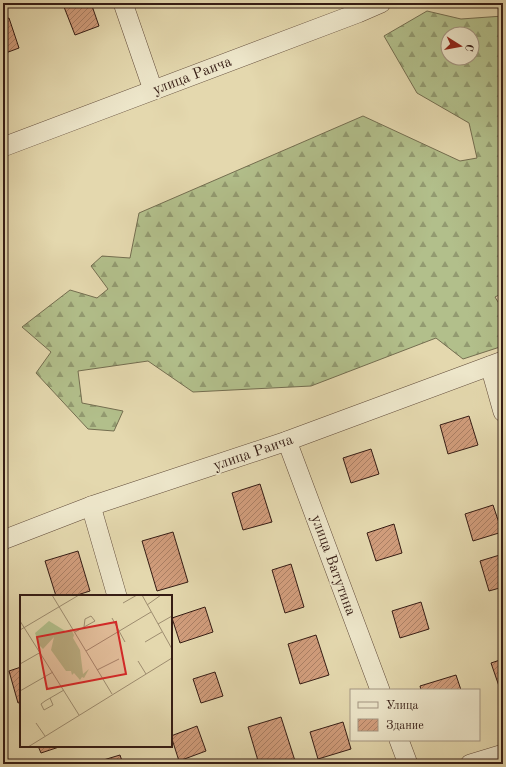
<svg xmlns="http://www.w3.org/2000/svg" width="506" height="767" font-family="'Old Standard TT',serif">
	<defs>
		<pattern id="forest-firs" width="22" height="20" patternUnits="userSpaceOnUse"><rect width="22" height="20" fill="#b2bf8b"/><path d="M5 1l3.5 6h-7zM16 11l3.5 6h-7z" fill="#929a70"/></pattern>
		<pattern id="building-hatch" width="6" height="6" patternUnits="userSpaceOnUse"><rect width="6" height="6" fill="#d19d7c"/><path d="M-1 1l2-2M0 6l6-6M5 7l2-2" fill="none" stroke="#aa7f64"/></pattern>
	</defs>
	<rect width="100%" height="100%" fill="#e4d8ae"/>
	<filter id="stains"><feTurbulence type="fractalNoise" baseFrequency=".005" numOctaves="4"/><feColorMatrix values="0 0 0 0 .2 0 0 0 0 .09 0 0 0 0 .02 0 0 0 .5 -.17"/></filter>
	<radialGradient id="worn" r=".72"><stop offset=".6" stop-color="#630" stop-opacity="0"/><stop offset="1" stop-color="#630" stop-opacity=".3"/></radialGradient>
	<path fill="url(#forest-firs)" stroke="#746e50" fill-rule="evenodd" d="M 427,11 L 461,19 L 503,16 L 503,293 L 495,297 L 503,310 L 503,346 L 463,359 L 436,338 L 311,386 L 193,392 L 148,361 L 78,371 L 82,403 L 123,411 L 114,431 L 88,429 L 36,373 L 51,352 L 22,327 L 70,290 L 97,298 L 108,289 L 91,266 L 102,256 L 130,258 L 139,213 L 363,116 L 460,161 L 477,158 L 469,123 L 417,93 L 384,36 ZM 448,34 L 472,34 L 472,58 L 448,58 Z"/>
	<g fill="url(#building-hatch)" stroke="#351c14">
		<polygon points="76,3 91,3 99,26 75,35 64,7"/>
		<polygon points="9,18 19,48 3,54 3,20"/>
		<polygon points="469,416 478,445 448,454 440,425"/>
		<polygon points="371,449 379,474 351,483 343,458"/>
		<polygon points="260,484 272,522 243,530 232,493"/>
		<polygon points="493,505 502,532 473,541 465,514"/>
		<polygon points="394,524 402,553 376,561 367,533"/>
		<polygon points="173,532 188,582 157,591 142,541"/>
		<polygon points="78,551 90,591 74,596 56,596 45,561"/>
		<polygon points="503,554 503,587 489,591 480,561"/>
		<polygon points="291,564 304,607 285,613 272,570"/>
		<polygon points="421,602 429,629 400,638 392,611"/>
		<polygon points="205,607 213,632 180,643 172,618"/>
		<polygon points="316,635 329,675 300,684 288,644"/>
		<polygon points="503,659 503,692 501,692 491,663"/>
		<polygon points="21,667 21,702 18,703 9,671"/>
		<polygon points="215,672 223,696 201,703 193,679"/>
		<polygon points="456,675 461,690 421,690 420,686"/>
		<polygon points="281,717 296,764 259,764 248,727"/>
		<polygon points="343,722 351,749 318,759 310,732"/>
		<polygon points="197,726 206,751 179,761 171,736"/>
		<polygon points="38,746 62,746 41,753"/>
		<polygon points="120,755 123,764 100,764 100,761"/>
	</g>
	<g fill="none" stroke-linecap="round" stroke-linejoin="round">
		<g stroke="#614b3a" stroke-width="20">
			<g id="minor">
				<polyline points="123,3 153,90"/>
				<polyline points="3,147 358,13 381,3"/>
				<polyline points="490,366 503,412"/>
				<polyline points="287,441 380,690"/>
				<polyline points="91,506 117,596"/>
				<polyline points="3,540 91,506 287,441 503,361"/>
				<polyline points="399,740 408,764"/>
				<polyline points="470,764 503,754"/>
			</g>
		</g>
		<use href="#minor" stroke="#ede6ca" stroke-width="19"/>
	</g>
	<g text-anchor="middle" stroke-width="4" stroke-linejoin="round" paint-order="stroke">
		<g font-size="15" fill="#351c14" stroke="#ede6ca">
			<text transform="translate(192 75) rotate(-21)" y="5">улица Раича</text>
			<text transform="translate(253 452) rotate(-19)" y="5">улица Раича</text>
			<text transform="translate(334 565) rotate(70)" y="5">улица Ватутина</text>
		</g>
	</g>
	<g transform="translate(20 595)">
		<rect width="152" height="152" fill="#e4d8ae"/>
		<path d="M 29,26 L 47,37 L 51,34 L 54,40 L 53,43 L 60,55 L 63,79 L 69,74 L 64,83 L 62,82 L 60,85 L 54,78 L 52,80 L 51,76 L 46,76 L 31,55 L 34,42 L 23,54 L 19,50 L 15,38 Z" fill="#b2bf8b"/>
		<path fill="none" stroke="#9e8d70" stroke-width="1" d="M 32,0 L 92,99M 122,0 L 152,54M 103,8 L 117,0M 127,10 L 141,0M 92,23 L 99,36M 0,26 L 59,120M 138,29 L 152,21M 0,35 L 59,0M 99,36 L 105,47M 55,37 L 75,26 L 71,21 L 65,24 L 64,32M 125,47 L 142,37M 66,56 L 131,17M 118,66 L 126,79M 0,69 L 21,57M 77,75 L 99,64M 0,96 L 33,77M 30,103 L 33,110 L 24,115 L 21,109 L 25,106 L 44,95M 16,128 L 25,141M 8,152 L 152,63"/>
		<path fill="#d62828" fill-opacity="0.15" stroke="#d62828" stroke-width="2" d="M 96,27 L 106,79 L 27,94 L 17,42 Z"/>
		<rect width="152" height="152" fill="none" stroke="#351c14" stroke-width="2"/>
	</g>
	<rect width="506" height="767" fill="none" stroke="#e4d8ae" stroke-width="16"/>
	<rect x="4" y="4" width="498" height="759" fill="none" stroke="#351c14" stroke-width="2"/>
	<rect x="8" y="8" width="490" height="751" fill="none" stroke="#351c14"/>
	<rect x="350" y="689" width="130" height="52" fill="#ede6ca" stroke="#a39581"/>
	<rect x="358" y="702" width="20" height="6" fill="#ede6ca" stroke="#a39581"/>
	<text x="386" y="709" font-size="12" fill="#351c14">Улица</text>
	<rect x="358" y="719" width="20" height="12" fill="url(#building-hatch)" stroke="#a39581"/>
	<text x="386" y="729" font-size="12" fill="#351c14">Здание</text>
	<g transform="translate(460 46) rotate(101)"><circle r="19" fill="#ede6ca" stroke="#a39581"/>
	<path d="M0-3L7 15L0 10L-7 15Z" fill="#8f2418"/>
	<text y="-6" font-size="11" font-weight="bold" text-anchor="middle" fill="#351c14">С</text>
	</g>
	<rect width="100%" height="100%" filter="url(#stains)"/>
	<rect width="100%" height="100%" fill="url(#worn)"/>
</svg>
